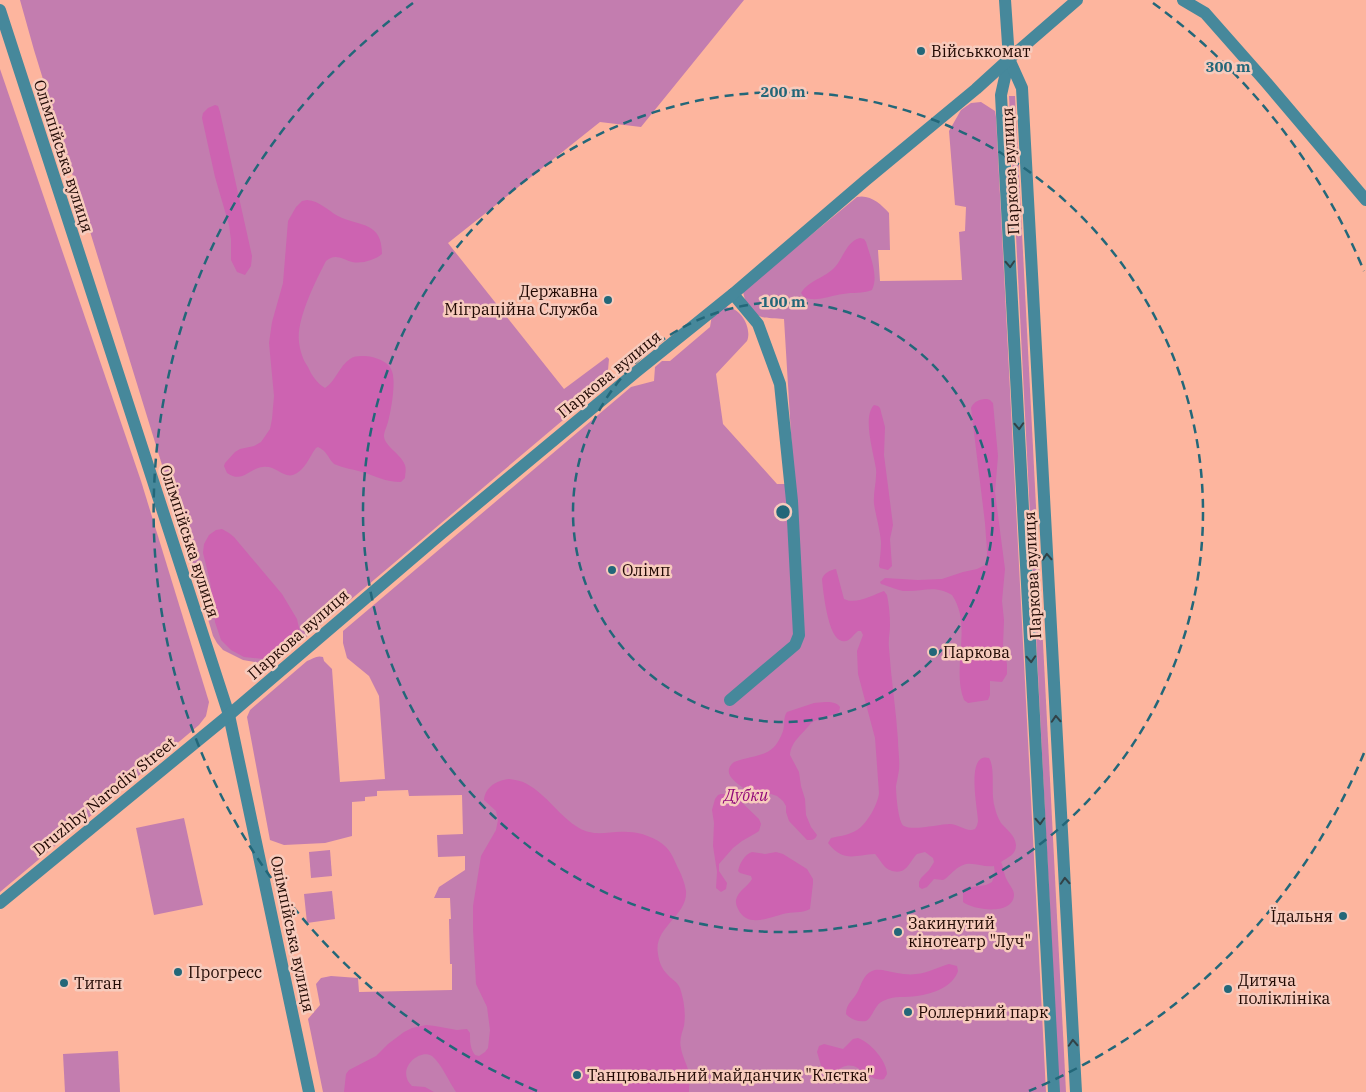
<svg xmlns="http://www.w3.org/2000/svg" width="1366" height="1092" font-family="'IBM Plex Serif',serif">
	<rect width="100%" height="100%" fill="#fdb59e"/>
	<g fill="#c37daf">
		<polygon points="20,0 744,0 641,127 600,122 448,243 564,389 607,357 609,359 608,370 571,401 569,415 284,656 265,664 243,660 223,650 217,643 213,636 179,520 34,50"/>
		<polygon points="0,69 141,481 209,702 206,716 199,725 0,892"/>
		<polygon points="1009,96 1015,96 1066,1092 1059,1092"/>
		<path d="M 981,102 L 995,111 L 996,117 L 1046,1092 L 323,1092 L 308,1019 L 320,1005 L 316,984 L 321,978 L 331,976 L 358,978 L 359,992 L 452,990 L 452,964 L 450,964 L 449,919 L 451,919 L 450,898 L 434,898 L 439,887 L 465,870 L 465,856 L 438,857 L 437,835 L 463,834 L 462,795 L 409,796 L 408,790 L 377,791 L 377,796 L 365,797 L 365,801 L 352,802 L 352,836 L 325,843 L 284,845 L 270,840 L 247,717 L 250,710 L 307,661 C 312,659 317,655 323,657 L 324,661 L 332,669 L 340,782 L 385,779 L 379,696 L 369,676 L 347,658 L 343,643 L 343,631 L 631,387 L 654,381 L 655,367 L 662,361 L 670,361 L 710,327 L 712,315 C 715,313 719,309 722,308 C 738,303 753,327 747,341 L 716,374 L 723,424 L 777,484 L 794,484 L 784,319 C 768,317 758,321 749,306 C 745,301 744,297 743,291 L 857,197 C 870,194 881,204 889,213 L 890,250 L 878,250 L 880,281 L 962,280 L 959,232 L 965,231 L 966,207 L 955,205 L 949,131 L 961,110 L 971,103 Z"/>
		<polygon points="184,818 203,905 154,915 136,828"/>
		<polygon points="330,850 332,876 311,878 309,852"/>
		<polygon points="332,891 335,919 307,923 304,894"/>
		<polygon points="118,1051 120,1092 65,1092 63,1054"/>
	</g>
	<g fill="#cd63b1">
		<polygon points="215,105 218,106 220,112 252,256 251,266 245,275 237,272 231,260 231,240 229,225 215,177 202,118 203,113 208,108"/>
		<path d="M 307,200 C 320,201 327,210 338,216 C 360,227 382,221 382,254 C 375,260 362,264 352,262 C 342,259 335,253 326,261 C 316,280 296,320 299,342 C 300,351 303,360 308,367 C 312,376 317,383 325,388 C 336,381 339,366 350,359 C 355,355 366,356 372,357 C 379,359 388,362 391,369 C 397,379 391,411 388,422 C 387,426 384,432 384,436 C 384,445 401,455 404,463 C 407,468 405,474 405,478 L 401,482 C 385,482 376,476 362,472 C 352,469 343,468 334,464 C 328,458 327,451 318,447 L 316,448 C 309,457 305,471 293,475 C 283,478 275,465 263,467 C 249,468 243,484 227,473 L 224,466 L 225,463 L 235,452 L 240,449 L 254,446 L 261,442 L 270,429 L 272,419 L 274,396 L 269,343 L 272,322 L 283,283 L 288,221 L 296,207 L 302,201 Z"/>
		<path d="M 860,238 L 864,239 L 866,242 C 870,256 879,276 872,290 C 862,294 853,292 843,294 C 833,295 822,300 811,299 C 806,299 803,296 801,293 C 809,280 825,278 835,267 C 843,258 847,241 860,238 Z"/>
		<path d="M 987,399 L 990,400 L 993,403 L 998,456 L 995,492 L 1005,569 L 1002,601 L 1004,620 L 1003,646 L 1007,664 L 1007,674 L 1002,682 L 990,681 L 990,695 L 988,700 L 968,703 L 964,700 C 951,667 973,626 952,595 C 936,585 924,591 908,591 C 900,592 889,586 881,584 L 880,582 L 885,578 L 918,580 L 942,579 L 963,572 L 977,569 L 985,565 L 987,560 L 987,551 L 985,523 L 971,408 C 974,401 980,399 987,399 Z"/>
		<path d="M 874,405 L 878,406 L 880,408 L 885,427 L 884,455 L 893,525 L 890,539 L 892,566 L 888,570 L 880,568 L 879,566 C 880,558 881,550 881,542 C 880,529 876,517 874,504 C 873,492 877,481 876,469 C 874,454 862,417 874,405 Z"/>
		<polygon points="222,529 229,533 234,537 282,594 297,619 300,632 298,638 292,648 280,655 264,659 244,657 231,650 221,640 215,622 210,581 203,553 204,544 209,535 216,530"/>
		<path d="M 836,569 L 844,599 C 856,605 873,595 884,591 L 887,595 C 889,605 890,615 890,625 C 890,633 888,640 889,648 C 891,679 896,709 898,740 C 898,750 900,760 899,770 C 898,776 897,781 896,786 C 896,793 898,823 904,826 C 913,831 940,824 950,824 C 959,824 967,833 975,829 C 977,826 977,826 978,821 C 978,811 965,751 989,758 C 996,769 990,793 995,808 C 996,813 998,818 1001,823 C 1007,830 1015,835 1016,845 C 1016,855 1008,857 1001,862 C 1004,868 1004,875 1007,880 C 1009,885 1014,889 1014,895 C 1013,916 973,910 963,902 L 963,890 L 965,888 L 986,885 L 992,882 L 995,874 L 994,866 C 983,868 971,860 961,866 C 956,868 950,875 945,879 L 943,880 L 934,879 L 927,887 L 922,889 L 919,887 L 919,882 L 921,878 L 929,870 L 934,862 L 933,858 L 925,852 L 917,854 C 909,862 907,875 892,871 C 890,870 887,869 885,867 C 881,863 879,858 875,854 C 854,855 844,863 828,843 L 831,838 C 840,836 849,835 857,830 C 867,824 878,804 879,793 L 875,738 L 858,674 L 857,651 L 863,635 L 861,631 L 858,631 C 853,635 849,643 842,641 C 828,639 823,591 822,579 C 824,573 830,570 836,569 Z"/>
		<path d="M 825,702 C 831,702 836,702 840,707 L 839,712 C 830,717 819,717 811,723 C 803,734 791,741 790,755 L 799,772 L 801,786 L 805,799 L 806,815 L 811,827 L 817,835 C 815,840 812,840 807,840 L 789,821 L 786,812 L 786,806 L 783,801 L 777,796 L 771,794 C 767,795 764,798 759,798 C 753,797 747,791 742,787 C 733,780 722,772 734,762 C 758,753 773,759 783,731 C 785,725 783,717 787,712 L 814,703 Z"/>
		<path d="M 509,779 C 516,780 522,781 527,784 C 547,795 560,817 579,828 C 597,838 610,830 628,832 C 640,832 657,838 666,847 C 672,853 675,862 679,870 C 682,876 685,884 686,891 C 688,916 653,927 658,954 C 659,962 662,969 667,974 C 672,980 677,981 680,988 C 684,1000 686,1013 684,1026 C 682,1033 679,1040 681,1048 C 682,1056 687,1064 689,1073 C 690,1079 689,1086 689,1092 L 456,1092 C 449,1082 441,1063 432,1056 C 419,1048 395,1070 412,1086 L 425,1087 L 434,1092 L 344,1092 L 346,1074 L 349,1070 L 376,1056 L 388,1044 L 404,1032 L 412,1028 L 426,1025 L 435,1026 L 457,1030 L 467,1029 L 470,1033 C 470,1042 470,1048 475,1055 L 479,1056 L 485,1052 L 488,1048 L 490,1030 L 487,1007 L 476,984 L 473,929 L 473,906 L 481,856 L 496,830 L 498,820 L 496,811 L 484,800 C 485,787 497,780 509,779 Z"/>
		<polygon points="721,794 730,794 735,796 759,819 761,824 759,831 756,833 742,841 733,848 719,864 719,871 727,883 726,889 721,892 716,888 717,872 713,846 714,823 712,810 715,799 718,795"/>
		<path d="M 752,852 L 765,854 L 776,852 L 783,854 L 807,869 L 813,879 L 813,883 L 810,909 C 801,914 792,911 783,914 C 768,918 747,928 738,909 C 736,905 735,901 737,897 C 740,890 748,886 752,879 L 751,876 L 740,873 L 738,871 C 740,863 744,855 752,852 Z"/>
		<path d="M 949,964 L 957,966 L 958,971 C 953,987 932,994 917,996 C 906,998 894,995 883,1001 C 874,1005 874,1016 866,1021 C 859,1022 851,1020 846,1014 C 846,1003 854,1000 858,991 C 860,987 861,983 863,980 C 872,964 883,971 897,973 C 903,974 910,975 916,974 C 928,973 938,967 949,964 Z"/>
		<path d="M 858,1038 C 870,1042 887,1061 887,1074 L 884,1079 C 869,1083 860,1062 846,1066 C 840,1067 836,1072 831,1073 L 824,1071 L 822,1069 L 817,1052 L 819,1046 L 824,1044 L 843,1049 L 853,1039 Z"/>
	</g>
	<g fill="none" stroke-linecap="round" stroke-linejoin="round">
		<g stroke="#46889b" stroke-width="12">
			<polyline points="1183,0 1205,13 1265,81 1366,200"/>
			<polyline points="1009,59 1077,0"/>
			<polyline points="730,700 795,645 799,635 792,501 780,384 758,324 733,294"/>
		</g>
		<g stroke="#46889b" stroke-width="12">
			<polyline points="1005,0 1009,59 1001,95 1054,1092"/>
			<polyline points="0,10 229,715 309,1092"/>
			<polyline points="1009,59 1022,88 1076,1092"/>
			<polyline points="0,903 229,715 442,533 636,372 733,294 866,180 976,89 1009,59"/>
		</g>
	</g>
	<defs><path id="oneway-chevron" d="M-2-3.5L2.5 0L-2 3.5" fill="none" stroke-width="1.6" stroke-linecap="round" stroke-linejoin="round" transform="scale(1.25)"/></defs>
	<g stroke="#324247">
		<use href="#oneway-chevron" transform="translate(1010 264) rotate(87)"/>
		<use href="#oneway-chevron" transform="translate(1019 426) rotate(87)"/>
		<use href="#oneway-chevron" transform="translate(1047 557) rotate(-93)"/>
		<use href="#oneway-chevron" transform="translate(1031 659) rotate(87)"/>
		<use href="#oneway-chevron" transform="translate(1056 719) rotate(-93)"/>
		<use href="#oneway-chevron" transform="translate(1040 821) rotate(87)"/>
		<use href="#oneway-chevron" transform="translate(1065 881) rotate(-93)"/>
		<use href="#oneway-chevron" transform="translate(1073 1043) rotate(-93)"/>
	</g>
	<g fill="none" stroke="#236779" stroke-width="2.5" stroke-dasharray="9 6">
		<circle cx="783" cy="512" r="210"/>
		<circle cx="783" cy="512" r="420"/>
		<path d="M1364 753A629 629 0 0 1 1029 1091M537 1091A629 629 0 0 1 413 3M1153 3A629 629 0 0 1 1364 271"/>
	</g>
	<g fill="#236779" stroke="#f7cbbd" stroke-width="2">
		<circle cx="921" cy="51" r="5"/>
		<circle cx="608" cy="300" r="5"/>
		<circle cx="612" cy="570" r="5"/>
		<circle cx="933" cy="652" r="5"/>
		<circle cx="1343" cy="916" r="5"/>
		<circle cx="898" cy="932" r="5"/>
		<circle cx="178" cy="972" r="5"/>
		<circle cx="64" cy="983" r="5"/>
		<circle cx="1228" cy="989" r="5"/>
		<circle cx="908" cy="1012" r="5"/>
		<circle cx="577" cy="1075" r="5"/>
	</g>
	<g text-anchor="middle" stroke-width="5" stroke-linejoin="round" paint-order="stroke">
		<g font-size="16" fill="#210903" stroke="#f7cbbd" text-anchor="start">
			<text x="931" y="57">Військкомат</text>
			<text x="598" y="297" text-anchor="end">Державна<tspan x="598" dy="18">Міграційна Служба</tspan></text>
			<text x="622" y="576">Олімп</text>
			<text x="943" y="658">Паркова</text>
			<text x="1333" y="922" text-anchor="end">Їдальня</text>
			<text x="908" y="929">Закинутий<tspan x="908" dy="18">кінотеатр "Луч"</tspan></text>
			<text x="188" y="978">Прогресс</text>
			<text x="1238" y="986">Дитяча<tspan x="1238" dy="18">поліклініка</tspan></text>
			<text x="74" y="989">Титан</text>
			<text x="918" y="1018">Роллерний парк</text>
			<text x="587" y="1081">Танцювальний майданчик "Клєтка"</text>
		</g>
		<g font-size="16" fill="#210903" stroke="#f7cbbd">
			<text transform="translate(64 156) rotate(72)" y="6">Олімпійська вулиця</text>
			<text transform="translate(1010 171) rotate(-93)" y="6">Паркова вулиця</text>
			<text transform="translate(609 374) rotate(-39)" y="6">Паркова вулиця</text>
			<text transform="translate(190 541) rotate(72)" y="6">Олімпійська вулиця</text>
			<text transform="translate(1032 575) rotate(-93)" y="6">Паркова вулиця</text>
			<text transform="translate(298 634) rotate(-41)" y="6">Паркова вулиця</text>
			<text transform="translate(104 796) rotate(-39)" y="6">Druzhby Narodiv Street</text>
			<text transform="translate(293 934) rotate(78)" y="6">Олімпійська вулиця</text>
		</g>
		<g font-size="16" font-style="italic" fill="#920979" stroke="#f7cbbd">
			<text x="746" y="801">Дубки</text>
		</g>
	</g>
	<circle cx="783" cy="512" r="8" fill="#236779" stroke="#f7cbbd" stroke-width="2.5"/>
	<g font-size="15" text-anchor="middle" font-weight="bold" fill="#236779" stroke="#f7cbbd" stroke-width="5" stroke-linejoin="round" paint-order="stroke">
		<text x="1228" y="72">300 m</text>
		<text x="783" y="97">200 m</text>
		<text x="783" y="307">100 m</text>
	</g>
</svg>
